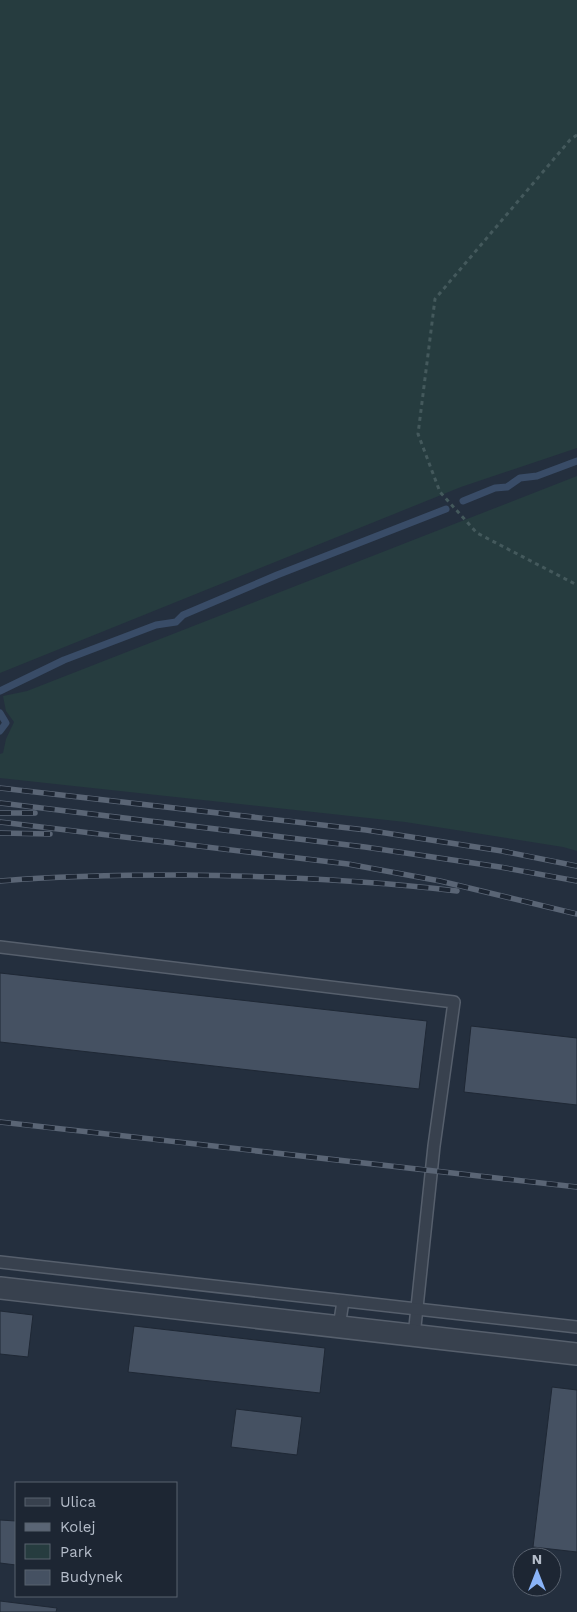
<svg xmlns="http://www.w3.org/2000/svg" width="577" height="1612" font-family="'Work Sans',sans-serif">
	<rect width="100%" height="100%" fill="#242f3e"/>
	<g fill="#263c3f">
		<polygon points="0,0 577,0 577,448 461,487 0,673"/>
		<polygon points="577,476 577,851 563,847 405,822 0,778 0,754 3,753 6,739 14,722 6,711 3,696 27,691"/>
	</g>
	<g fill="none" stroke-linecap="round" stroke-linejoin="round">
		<g stroke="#394c67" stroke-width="7">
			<polyline points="463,501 495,488 507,487 520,478 537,476 577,461"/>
			<polyline points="0,691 64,660 156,625 176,622 183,615 277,575 446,509"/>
			<polyline points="0,713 6,723 0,731"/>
		</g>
	</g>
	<g fill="#455162" stroke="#1f2835">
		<polygon points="0,973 427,1021 419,1089 0,1042"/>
		<polygon points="471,1026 577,1038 577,1105 464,1092"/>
		<polygon points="0,1311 33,1315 28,1357 0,1354"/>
		<polygon points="134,1326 325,1348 320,1393 128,1372"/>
		<polygon points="552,1387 577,1390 577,1552 533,1547"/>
		<polygon points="236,1409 302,1417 297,1455 231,1447"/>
		<polygon points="0,1520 16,1521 16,1565 0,1563"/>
		<polygon points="0,1601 57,1608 56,1612 0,1612"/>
	</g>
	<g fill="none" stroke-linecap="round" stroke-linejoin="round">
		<g stroke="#565f6c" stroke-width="14">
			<g id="service">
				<polyline points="0,947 454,1002 434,1146 414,1336"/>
				<polyline points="0,1262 577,1327"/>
				<polyline points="339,1327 343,1301"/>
			</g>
		</g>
		<g stroke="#565f6c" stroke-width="24">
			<polyline id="minor" points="0,1288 577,1354"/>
		</g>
		<polyline stroke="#44595c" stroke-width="3" stroke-dasharray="4 4" stroke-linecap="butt" points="577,135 570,140 435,299 418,434 440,492 477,533 577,585"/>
		<use href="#service" stroke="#38414e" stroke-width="11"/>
		<use href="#minor" stroke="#38414e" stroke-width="21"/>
		<g stroke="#5a6575" stroke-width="5.5">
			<g id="rail">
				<polyline points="0,788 366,830 502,851 577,866"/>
				<polyline points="0,803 365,847 500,867 577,881"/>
				<polyline points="0,813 35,813"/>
				<polyline points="0,822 348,864 440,881 577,914"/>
				<polyline points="0,833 50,834"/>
				<path d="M 0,881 C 60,876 121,875 181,875 C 274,876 365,880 457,891"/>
				<polyline points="0,1122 577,1187"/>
			</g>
		</g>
		<use href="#rail" stroke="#1d2633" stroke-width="4" stroke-dasharray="11" stroke-linecap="butt"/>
	</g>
	<rect x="15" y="1482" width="162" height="115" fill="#1d2633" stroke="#59626f"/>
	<rect x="25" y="1498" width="25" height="8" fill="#38414e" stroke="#59626f"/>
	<text x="60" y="1507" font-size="15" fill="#b4bcc9">Ulica</text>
	<rect x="25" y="1523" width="25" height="8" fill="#5a6575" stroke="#59626f"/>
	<text x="60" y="1532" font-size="15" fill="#b4bcc9">Kolej</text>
	<rect x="25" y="1544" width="25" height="15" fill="#263c3f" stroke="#59626f"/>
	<text x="60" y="1557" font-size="15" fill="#b4bcc9">Park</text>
	<rect x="25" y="1570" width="25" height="15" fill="#455162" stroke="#59626f"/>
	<text x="60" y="1582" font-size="15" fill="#b4bcc9">Budynek</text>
	<g transform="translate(537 1572)"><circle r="24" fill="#1d2633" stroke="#59626f"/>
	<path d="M0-4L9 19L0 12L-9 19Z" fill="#8ab4f8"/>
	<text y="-8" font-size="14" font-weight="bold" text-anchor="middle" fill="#b4bcc9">N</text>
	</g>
</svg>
